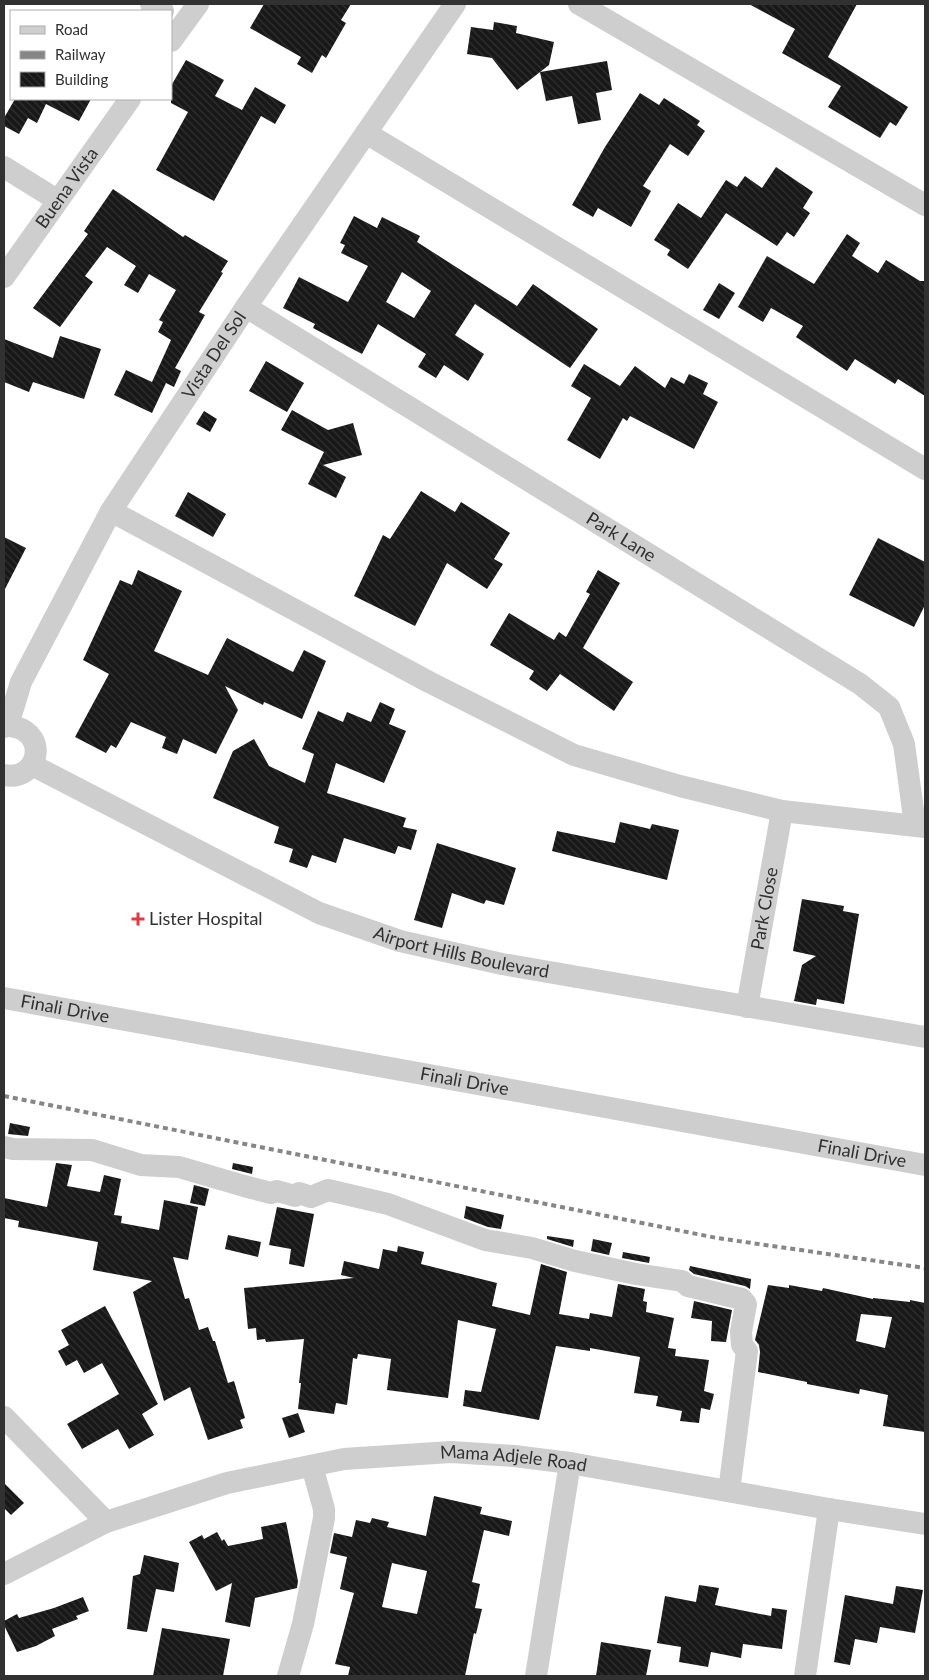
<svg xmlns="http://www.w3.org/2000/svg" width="929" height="1680" font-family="Lato,sans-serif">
	<defs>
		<pattern id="building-back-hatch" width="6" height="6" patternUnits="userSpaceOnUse" patternTransform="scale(1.25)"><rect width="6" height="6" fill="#181818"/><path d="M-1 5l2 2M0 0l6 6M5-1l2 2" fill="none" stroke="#313131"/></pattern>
	</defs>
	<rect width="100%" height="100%" fill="#fff"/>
	<g fill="url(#building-back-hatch)" fill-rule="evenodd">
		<polygon points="264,4 351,4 341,20 346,23 326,58 322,55 312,73 297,64 301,57 250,28"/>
		<polygon points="749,4 857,4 828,57 908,107 896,126 890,122 880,138 828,107 841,86 782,53 795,29"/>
		<polygon points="494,22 517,26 516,33 554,42 549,65 517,90 492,58 467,54 471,27 493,30"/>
		<polygon points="186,60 224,80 215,96 242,110 255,87 286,105 275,124 261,116 214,201 156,170 188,112 171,103 171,86"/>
		<polygon points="607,61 612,90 596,93 601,120 578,124 572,96 546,101 540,72"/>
		<polygon points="640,93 659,105 664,98 700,121 697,125 705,131 688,156 670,144 643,186 651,191 631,227 598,208 593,217 572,205 605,147"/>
		<polygon points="15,99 91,99 79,121 46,104 37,123 28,118 19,134 4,126 4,118"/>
		<polygon points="776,167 813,192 803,208 810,213 794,237 787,232 777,246 726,213 688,269 667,255 670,250 654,240 678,203 701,218 726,180 737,187 745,176 762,188"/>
		<polygon points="113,189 183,237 185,235 228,261 221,272 223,273 199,312 205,315 175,368 181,371 174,387 166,383 152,413 114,395 126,370 152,382 171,340 158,332 163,322 159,320 176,290 149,274 138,293 124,285 136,266 107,247 85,276 93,282 60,327 33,308 88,234 84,231"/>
		<path d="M 354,216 L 377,228 L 382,217 L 420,236 L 417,242 L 517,306 L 533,284 L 598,329 L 570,368 L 475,304 L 455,335 L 484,354 L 468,381 L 444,365 L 436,378 L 418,367 L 426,354 L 378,324 L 362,354 L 313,328 L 315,324 L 283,308 L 299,277 L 348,302 L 368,266 L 341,253 L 345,245 L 340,243 ZM 402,272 L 431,291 L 414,318 L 386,302 Z"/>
		<polygon points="847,234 860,243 852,256 878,273 886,260 920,281 925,281 925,396 898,379 895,384 855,359 847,371 796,337 803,326 771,308 763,322 738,307 767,256 814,284"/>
		<polygon points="719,283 735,293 719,319 703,310"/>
		<polygon points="60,336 101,349 84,399 33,382 29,392 4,382 4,339 53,358"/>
		<polygon points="266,361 304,383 287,412 249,391"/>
		<polygon points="584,364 620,386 635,366 665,388 671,377 684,384 689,374 708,383 703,394 718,402 694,449 630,416 627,421 623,418 600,459 567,440 591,398 571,386"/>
		<polygon points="292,410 328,430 353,423 362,455 323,465 346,477 336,498 308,484 324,452 281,430"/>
		<polygon points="204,411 217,419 210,432 196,424"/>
		<polygon points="421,491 455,512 461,502 510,533 494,559 503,564 487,589 447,563 415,626 354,596 383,535 390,539"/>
		<polygon points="188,492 226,514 213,537 175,516"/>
		<polygon points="4,537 26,548 4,591"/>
		<polygon points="878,538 925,562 925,605 914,627 849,595"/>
		<polygon points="138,570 182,591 154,651 208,675 227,638 293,672 304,650 326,661 302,719 264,702 263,705 225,686 238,710 216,754 183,739 177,754 162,748 166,737 131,722 116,748 111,745 106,753 75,737 109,674 83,660 120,580 132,585"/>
		<polygon points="598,570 620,583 583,648 633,682 614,711 560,674 547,691 529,679 534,671 490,645 509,613 554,640 559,632 566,637 590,594 586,592"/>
		<polygon points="380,702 395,709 389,724 406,731 384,783 336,763 327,793 406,818 403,827 417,830 411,850 398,846 395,854 344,838 336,863 312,855 307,868 289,862 293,849 274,843 279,827 213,798 233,751 254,739 269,766 305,783 314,754 302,749 318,711 343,722 347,712 371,722"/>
		<polygon points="620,822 650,829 652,824 679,830 667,880 552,851 557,831 615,843"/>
		<polygon points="437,843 516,868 504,905 486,900 484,904 452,893 442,928 414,920"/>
		<polygon points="802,899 844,906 843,911 859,914 844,1004 817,999 816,1005 794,1001 802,965 816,956 793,951"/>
		<polygon points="10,1123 30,1127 28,1136 8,1134"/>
		<polygon points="56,1163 72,1165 67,1186 100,1192 104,1175 121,1179 114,1215 122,1216 121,1223 159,1230 164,1200 198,1207 188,1260 173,1257 185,1299 189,1298 199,1330 208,1327 213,1341 215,1341 228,1383 234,1381 245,1418 240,1420 243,1428 208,1440 190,1387 164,1401 133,1292 152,1281 93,1270 98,1242 18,1227 19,1221 4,1218 4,1198 47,1207"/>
		<polygon points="233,1163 253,1167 252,1174 232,1169"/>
		<polygon points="194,1185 209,1189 205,1206 190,1203"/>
		<polygon points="466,1206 504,1215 501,1229 488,1227 464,1218"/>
		<polygon points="277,1207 314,1214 304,1267 289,1264 291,1249 269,1245"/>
		<polygon points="228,1235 261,1242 258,1257 225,1249"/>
		<polygon points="547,1236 574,1240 573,1247 547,1239"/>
		<polygon points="593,1239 612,1243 609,1255 591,1251"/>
		<polygon points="398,1246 424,1252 421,1264 497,1283 492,1306 530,1315 541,1264 567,1272 559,1314 589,1319 590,1313 612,1317 618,1284 645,1289 643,1301 647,1302 646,1312 674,1318 668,1348 676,1349 675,1356 709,1360 704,1391 714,1394 710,1410 701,1408 699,1423 680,1421 682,1411 656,1406 658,1396 634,1393 640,1357 590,1348 590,1351 556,1346 539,1420 463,1406 465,1390 481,1392 496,1329 458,1320 448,1398 387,1390 391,1359 358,1354 357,1359 353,1358 347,1405 336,1403 334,1414 298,1409 301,1383 299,1383 304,1339 266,1342 265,1339 257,1340 256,1328 248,1329 244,1288 354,1278 341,1275 344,1261 379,1269 383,1249 397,1252"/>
		<polygon points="623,1252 650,1257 649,1263 622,1258"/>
		<polygon points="690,1266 751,1279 750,1289 745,1286 694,1274 689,1270"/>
		<path d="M 768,1285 L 789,1288 L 789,1285 L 822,1291 L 823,1288 L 873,1299 L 873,1298 L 910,1302 L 910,1300 L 925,1303 L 925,1432 L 883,1426 L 888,1395 L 860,1389 L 859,1394 L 807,1384 L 807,1382 L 758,1372 L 760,1352 L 759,1345 L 755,1340 ZM 861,1314 L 892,1317 L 885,1348 L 856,1341 Z"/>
		<polygon points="694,1301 732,1310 726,1342 711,1341 712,1321 691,1318"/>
		<polygon points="105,1306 158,1404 142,1414 154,1435 129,1449 118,1429 82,1449 67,1424 119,1394 102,1363 84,1373 77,1360 66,1366 58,1351 69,1345 61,1330"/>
		<polygon points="298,1413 305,1432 289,1438 282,1418"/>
		<polygon points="4,1483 24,1503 11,1515 4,1508"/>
		<path d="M 434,1496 L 482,1507 L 480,1514 L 512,1521 L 509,1536 L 484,1530 L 472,1582 L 480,1584 L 475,1608 L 482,1609 L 476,1634 L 474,1633 L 465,1676 L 348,1676 L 350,1667 L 335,1664 L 354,1593 L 340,1589 L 347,1557 L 330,1553 L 334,1533 L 352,1537 L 356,1520 L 370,1523 L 372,1518 L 389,1522 L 387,1527 L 426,1536 ZM 392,1563 L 427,1571 L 417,1614 L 382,1607 Z"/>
		<polygon points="286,1522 298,1581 297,1588 255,1598 250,1627 225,1622 232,1583 216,1591 189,1542 202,1535 204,1539 217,1532 222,1541 224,1539 228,1546 263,1539 261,1527"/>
		<polygon points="144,1555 179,1563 174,1592 156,1589 147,1632 127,1629 133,1576 140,1574"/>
		<polygon points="699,1585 719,1588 715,1605 771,1616 772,1608 787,1610 782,1649 743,1644 741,1658 711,1652 708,1667 679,1662 681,1647 657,1643 665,1596 696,1602"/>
		<polygon points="896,1586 923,1590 915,1633 880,1627 877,1643 855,1639 850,1665 834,1662 845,1595 893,1604"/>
		<polygon points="83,1597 89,1611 76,1616 78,1619 52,1629 55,1636 36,1646 17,1652 4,1625 4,1621 17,1614 19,1618 54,1608"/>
		<polygon points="162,1628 230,1639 223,1676 153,1676"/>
		<polygon points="601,1642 651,1650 646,1676 596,1676"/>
	</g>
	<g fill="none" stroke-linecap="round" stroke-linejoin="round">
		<g stroke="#cecece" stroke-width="22">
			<polyline points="151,4 163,11"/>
			<polyline points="579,4 925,205"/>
			<polyline points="171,41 198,4"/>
			<polyline points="366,133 925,469"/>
			<polyline points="4,167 57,200"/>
			<path id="s1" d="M 4,277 L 130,99"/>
			<path id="s2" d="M 246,307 L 860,684 L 889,707 L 904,744 L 915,825"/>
			<polyline points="111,511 429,682 574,755 680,786 782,811 925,827"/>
			<path id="s3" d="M 8,725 L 21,682 L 111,511 L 246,307 L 455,4"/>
			<path d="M 4,727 C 8,725 10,726 15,727 C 49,735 38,782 4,775"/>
			<path id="s4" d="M 32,765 L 319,913 L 400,941 L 502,964 L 925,1037"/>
			<path id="s5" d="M 4,998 L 925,1165"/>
			<path id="s6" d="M 747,1007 L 782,811"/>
			<polyline points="4,1147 13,1149 92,1150 141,1165 179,1167 244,1186 271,1193 277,1191 295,1196 299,1193 311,1197 328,1190 388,1204 485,1240 532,1248 575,1261 636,1274 682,1281 688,1286 742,1299 746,1304 741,1332 742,1345 747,1351 729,1491"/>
			<polyline points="4,1417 106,1522"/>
			<path id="s7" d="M 4,1574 L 106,1522 L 227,1483 L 344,1459 L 451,1452 L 514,1456 L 570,1463 L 829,1509 L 925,1524"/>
			<polyline points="288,1676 303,1624 324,1518 324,1509 312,1466"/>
			<polyline points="536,1676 570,1463"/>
			<polyline points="805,1676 829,1509"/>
		</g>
		<polyline stroke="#868686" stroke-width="4" stroke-dasharray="5 4" stroke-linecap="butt" points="4,1096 717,1238 925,1268"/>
	</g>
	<path fill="#e23942" stroke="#fff" stroke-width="2" d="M135.5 911.5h5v5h5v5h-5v5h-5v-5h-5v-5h5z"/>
	<g text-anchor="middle" stroke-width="5" stroke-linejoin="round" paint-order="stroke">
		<g font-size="18" fill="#313131" stroke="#fff">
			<text dy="6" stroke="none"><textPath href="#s1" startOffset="109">Buena Vista</textPath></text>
			<text dy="6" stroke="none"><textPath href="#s3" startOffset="425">Vista Del Sol</textPath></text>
			<text dy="6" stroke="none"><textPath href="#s2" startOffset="440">Park Lane</textPath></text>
			<text dy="6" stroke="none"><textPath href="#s6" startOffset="100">Park Close</textPath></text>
			<text dy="6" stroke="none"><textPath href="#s4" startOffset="471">Airport Hills Boulevard</textPath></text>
			<text dy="6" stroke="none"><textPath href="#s5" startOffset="62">Finali Drive</textPath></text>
			<text dy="6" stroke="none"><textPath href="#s5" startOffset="468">Finali Drive</textPath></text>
			<text dy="6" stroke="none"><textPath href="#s5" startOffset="872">Finali Drive</textPath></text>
			<text dy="6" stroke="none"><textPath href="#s7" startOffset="531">Mama Adjele Road</textPath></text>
		</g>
		<g font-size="18" fill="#313131" stroke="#fff" text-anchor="start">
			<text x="149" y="925">Lister Hospital</text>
		</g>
	</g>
	<rect width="929" height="1680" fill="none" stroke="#313131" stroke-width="10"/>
	<rect x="10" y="10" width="162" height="90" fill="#ffffff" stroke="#adadad"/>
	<rect x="20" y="26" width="25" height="8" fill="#cecece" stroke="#adadad"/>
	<text x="55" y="35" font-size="15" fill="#313131">Road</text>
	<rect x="20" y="51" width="25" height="8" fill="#868686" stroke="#adadad"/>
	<text x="55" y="60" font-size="15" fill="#313131">Railway</text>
	<rect x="20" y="72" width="25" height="15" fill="url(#building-back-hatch)" stroke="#adadad"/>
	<text x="55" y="85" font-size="15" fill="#313131">Building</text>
</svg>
